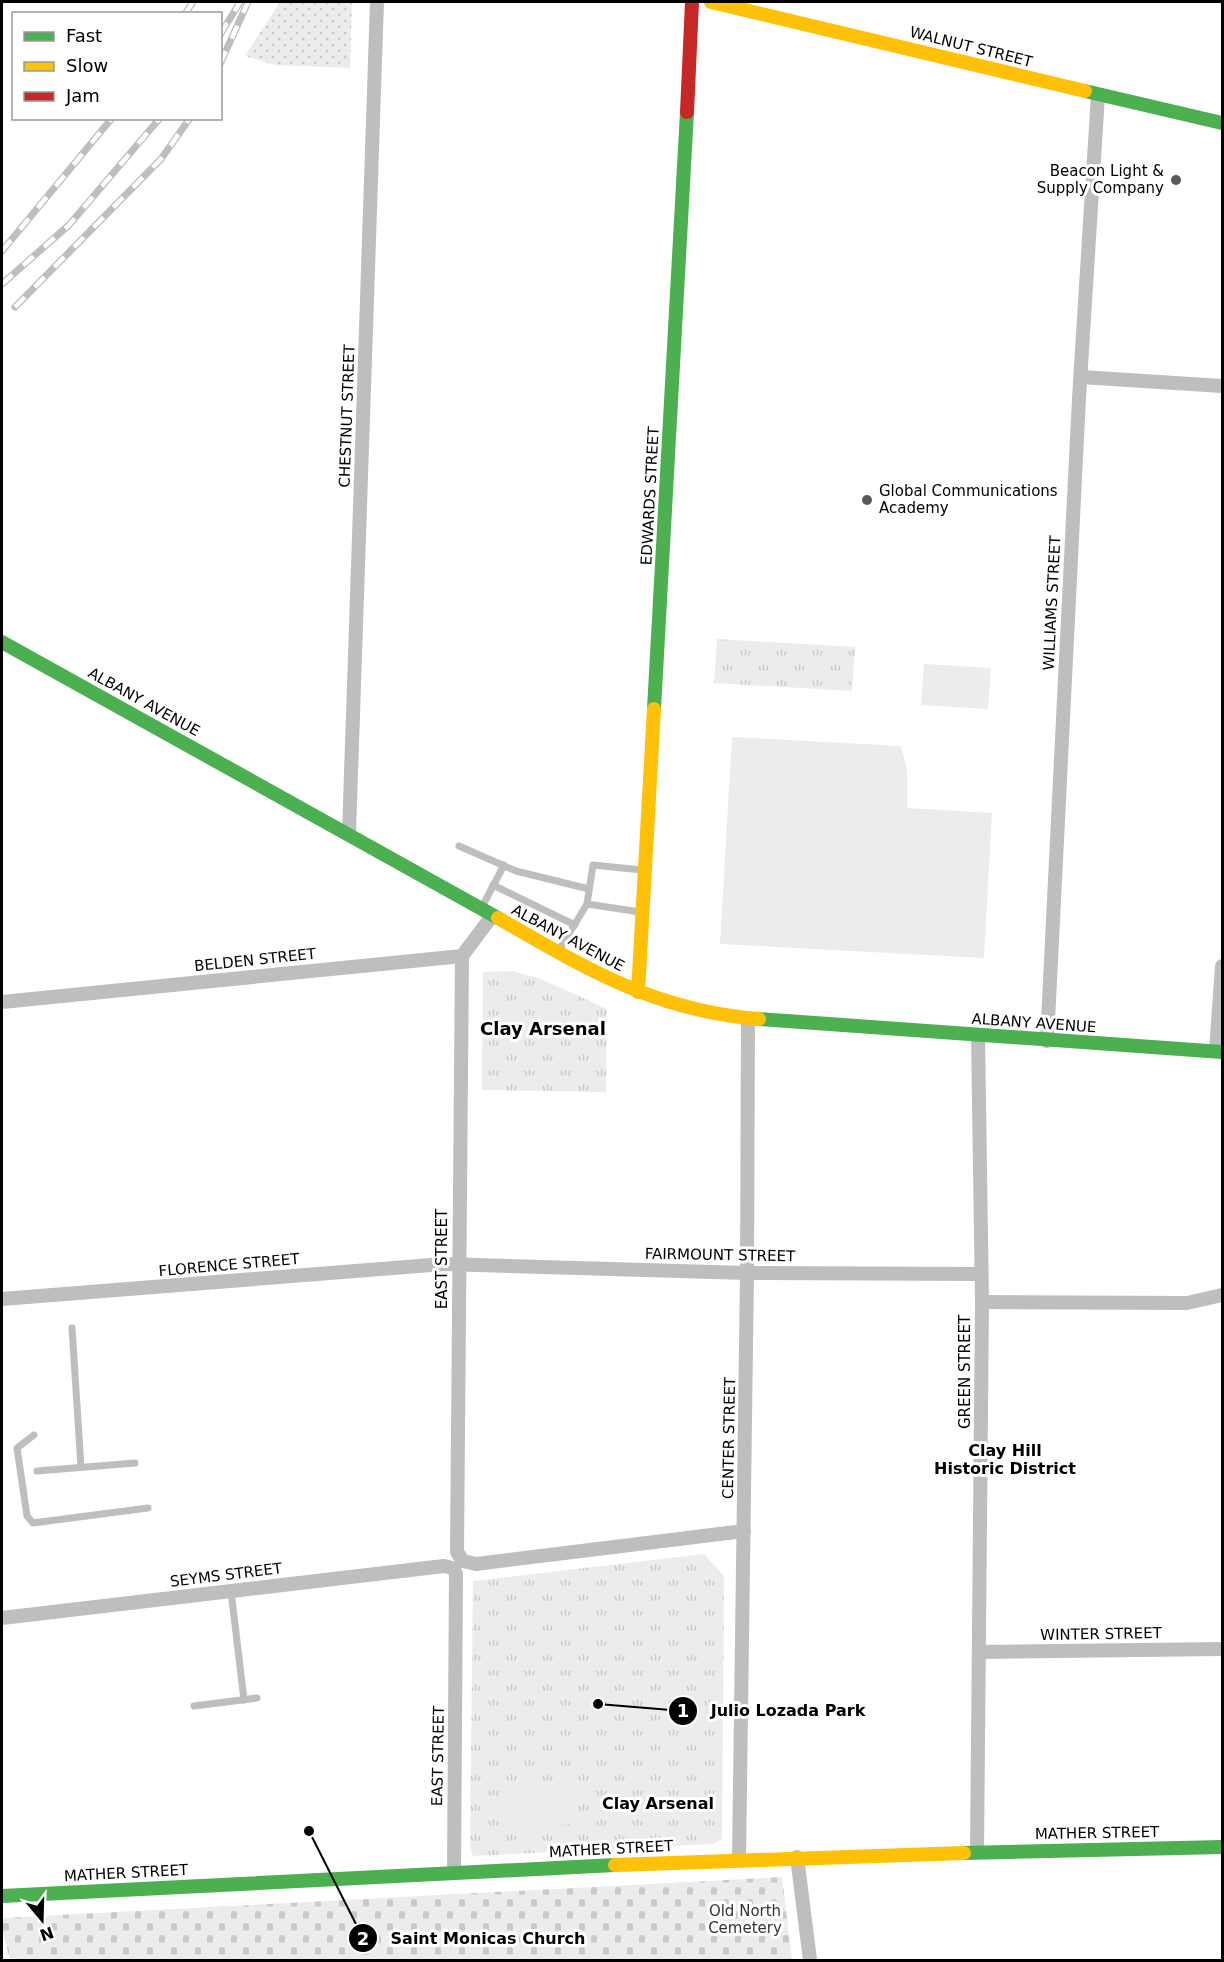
<svg xmlns="http://www.w3.org/2000/svg" width="1224" height="1962" font-family="'DejaVu Sans',sans-serif">
	<defs>
		<pattern id="grass-dots" width="8" height="8" patternUnits="userSpaceOnUse" patternTransform="scale(1.5)"><rect width="8" height="8" fill="#ececec"/><path d="M2 2h.1M6 6h.1" fill="none" stroke="#c9c9c9" stroke-width="1.8" stroke-linecap="round"/></pattern>
		<pattern id="cemetery-stones" width="16" height="16" patternUnits="userSpaceOnUse" patternTransform="scale(1.5)"><rect width="16" height="16" fill="#ececec"/><path d="M2 7V4a2 2 0 0 1 4 0v3zM10 15v-3a2 2 0 0 1 4 0v3z" fill="#c9c9c9"/></pattern>
		<pattern id="park-tufts" width="24" height="20" patternUnits="userSpaceOnUse" patternTransform="scale(1.5)"><rect width="24" height="20" fill="#ececec"/><path d="M3 7l-1-3M5 7V3M7 7l1-3M15 17l-1-3M17 17v-4M19 17l1-3" fill="none" stroke="#c9c9c9"/></pattern>
	</defs>
	<rect width="100%" height="100%" fill="#fff"/>
	<polygon fill="url(#grass-dots)" points="280,2 352,2 350,68 275,65 245,56"/>
	<polygon fill="url(#cemetery-stones)" points="782,1877 792,1960 10,1960 2,1929 2,1918"/>
	<g fill="url(#park-tufts)">
		<polygon points="717,639 855,647 852,691 714,683"/>
		<polygon points="512,971 541,979 607,1009 606,1092 482,1090 483,972"/>
		<polygon points="704,1554 724,1576 722,1839 713,1844 473,1856 470,1848 473,1581"/>
	</g>
	<g fill="#ececec">
		<polygon points="924,664 991,668 988,709 921,705"/>
		<polygon points="732,737 901,746 907,770 907,808 992,813 984,958 720,944"/>
		<polygon points="574,1783 576,1824 501,1827 499,1786"/>
	</g>
	<g fill="none" stroke-linecap="round" stroke-linejoin="round">
		<g stroke="#bebebe" stroke-width="7">
			<polyline points="459,846 516,871 589,889"/>
			<polyline points="493,885 575,925"/>
			<polyline points="587,904 640,912"/>
			<polyline points="483,905 504,865"/>
			<polyline points="561,947 587,904 593,865 642,870"/>
			<polyline points="72,1328 81,1467"/>
			<polyline points="34,1435 17,1448 27,1516 33,1523 148,1508"/>
			<polyline points="37,1471 135,1463"/>
			<polyline points="231,1591 244,1700"/>
			<polyline points="194,1706 257,1698"/>
		</g>
		<g stroke="#bebebe" stroke-width="14">
			<polyline points="1081,377 1222,386"/>
			<polyline points="349,833 377,2"/>
			<polyline points="462,956 457,1552 463,1561 476,1564 744,1531"/>
			<polyline points="2,1002 462,956 492,916"/>
			<polyline points="1047,1041 1079,398 1098,95"/>
			<polyline points="1216,1051 1222,966"/>
			<polyline points="2,1299 444,1264 747,1273 980,1274"/>
			<polyline points="982,1302 1187,1303 1222,1295"/>
			<polyline points="2,1618 444,1566 453,1568 456,1574 454,1873"/>
			<polyline points="979,1652 1222,1649"/>
			<polyline points="977,1852 982,1302 978,1036"/>
			<polyline points="797,1857 810,1960"/>
			<polyline points="739,1859 747,1273 748,1018"/>
		</g>
		<g stroke="#4caf50" stroke-width="14">
			<polyline points="1085,91 1222,123"/>
			<polyline points="2,642 498,918"/>
			<polyline points="654,709 687,112"/>
			<polyline points="759,1019 1222,1052"/>
			<polyline points="964,1853 1222,1847"/>
			<polyline points="2,1896 615,1865"/>
		</g>
		<g stroke="#ffc107" stroke-width="14">
			<polyline points="711,2 1085,91"/>
			<path d="M 498,918 C 585,968 655,1011 759,1019"/>
			<polyline points="638,992 654,709"/>
			<polyline points="615,1865 964,1853"/>
		</g>
		<polyline stroke="#c62828" stroke-width="14" points="687,112 692,2"/>
		<g stroke="#bebebe" stroke-width="7">
			<g id="rail">
				<polyline points="185,14 193,2"/>
				<polyline points="220,35 240,2"/>
				<polyline points="220,64 248,2"/>
				<polyline points="2,251 112,118"/>
				<polyline points="2,284 69,225 160,118"/>
				<polyline points="15,307 161,159 190,118"/>
			</g>
		</g>
		<use href="#rail" stroke="#fff" stroke-width="4.5" stroke-dasharray="14" stroke-linecap="butt"/>
	</g>
	<g fill="#595959" stroke="#fff" stroke-width="2">
		<circle cx="1176" cy="180" r="6"/>
		<circle cx="867" cy="500" r="6"/>
	</g>
	<g text-anchor="middle" stroke-width="6" stroke-linejoin="round" paint-order="stroke">
		<g font-size="15" fill="#000" stroke="#fff">
			<text transform="translate(971 47) rotate(14)" y="5">WALNUT STREET</text>
			<text transform="translate(347 416) rotate(-88)" y="5">CHESTNUT STREET</text>
			<text transform="translate(650 496) rotate(-87)" y="5">EDWARDS STREET</text>
			<text transform="translate(1052 603) rotate(-87)" y="5">WILLIAMS STREET</text>
			<text transform="translate(144 702) rotate(29)" y="5">ALBANY AVENUE</text>
			<text transform="translate(568 938) rotate(28)" y="5">ALBANY AVENUE</text>
			<text transform="translate(255 960) rotate(-6)" y="5">BELDEN STREET</text>
			<text transform="translate(1034 1023) rotate(4)" y="5">ALBANY AVENUE</text>
			<text transform="translate(720 1255) rotate(1)" y="5">FAIRMOUNT STREET</text>
			<text transform="translate(442 1259) rotate(-90)" y="5">EAST STREET</text>
			<text transform="translate(229 1265) rotate(-5)" y="5">FLORENCE STREET</text>
			<text transform="translate(965 1372) rotate(-90)" y="5">GREEN STREET</text>
			<text transform="translate(729 1438) rotate(-89)" y="5">CENTER STREET</text>
			<text transform="translate(226 1575) rotate(-7)" y="5">SEYMS STREET</text>
			<text transform="translate(1101 1634) rotate(-1)" y="5">WINTER STREET</text>
			<text transform="translate(438 1756) rotate(-89)" y="5">EAST STREET</text>
			<text transform="translate(1097 1833) rotate(-1)" y="5">MATHER STREET</text>
			<text transform="translate(611 1849) rotate(-3)" y="5">MATHER STREET</text>
			<text transform="translate(126 1873) rotate(-3)" y="5">MATHER STREET</text>
		</g>
		<g font-size="15" fill="#000" stroke="#fff" text-anchor="end">
			<text x="1164" y="176">Beacon Light &amp;<tspan x="1164" dy="17">Supply Company</tspan></text>
			<text x="879" y="496" text-anchor="start">Global Communications<tspan x="879" dy="17">Academy</tspan></text>
		</g>
		<g font-size="15" fill="#333" stroke="#fff">
			<text x="745" y="1916">Old North<tspan x="745" dy="17">Cemetery</tspan></text>
		</g>
		<g font-size="16" font-weight="bold" fill="#000" stroke="#fff">
			<text x="1005" y="1456">Clay Hill<tspan x="1005" dy="18">Historic District</tspan></text>
			<text x="658" y="1809">Clay Arsenal</text>
		</g>
		<g font-size="18" font-weight="bold" fill="#000" stroke="#fff">
			<text x="543" y="1035">Clay Arsenal</text>
		</g>
	</g>
	<path fill="none" stroke="#000" stroke-width="2" d="M598 1704L683 1711M309 1831L363 1938"/>
	<g fill="#000" stroke="#fff" stroke-width="2">
		<circle cx="598" cy="1704" r="6"/>
		<circle cx="309" cy="1831" r="6"/>
		<circle cx="683" cy="1711" r="15"/>
		<circle cx="363" cy="1938" r="15"/>
	</g>
	<g font-size="18" text-anchor="middle" font-weight="bold" fill="#fff">
		<text x="683" y="1717">1</text>
		<text x="363" y="1945">2</text>
	</g>
	<g font-size="16" text-anchor="middle" font-weight="bold" fill="#000" stroke="#fff" stroke-width="6" stroke-linejoin="round" paint-order="stroke">
		<text x="788" y="1716">Julio Lozada Park</text>
		<text x="488" y="1944">Saint Monicas Church</text>
	</g>
	<rect width="1224" height="1962" fill="none" stroke="#000000" stroke-width="6"/>
	<rect x="12" y="12" width="210" height="108" fill="#ffffff" stroke="#999999" stroke-width="1.5"/>
	<rect x="24" y="32" width="30" height="9" fill="#4caf50" stroke="#999999" stroke-width="1.5"/>
	<text x="66" y="42" font-size="18" fill="#000000">Fast</text>
	<rect x="24" y="62" width="30" height="9" fill="#ffc107" stroke="#999999" stroke-width="1.5"/>
	<text x="66" y="72" font-size="18" fill="#000000">Slow</text>
	<rect x="24" y="92" width="30" height="9" fill="#c62828" stroke="#999999" stroke-width="1.5"/>
	<text x="66" y="102" font-size="18" fill="#000000">Jam</text>
	<g transform="translate(42 1920) rotate(161)" stroke="#ffffff" stroke-width="4.5" paint-order="stroke">
	<path d="M0-4.5L10 22L0 15L-10 22Z" fill="#000000"/>
	<text y="-9" font-size="16" font-weight="bold" text-anchor="middle" fill="#000000">N</text>
	</g>
</svg>
